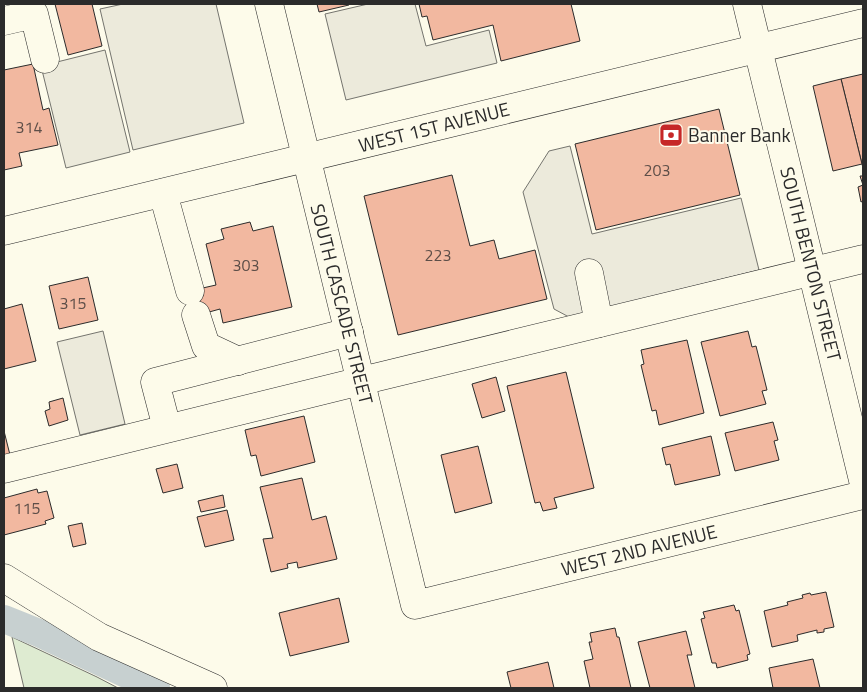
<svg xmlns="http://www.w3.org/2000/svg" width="867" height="692" font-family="'Titillium Web',sans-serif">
	<rect width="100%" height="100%" fill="#fdfbea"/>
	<polygon fill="#deebd1" stroke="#74746e" points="12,637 97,677 118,688 24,688"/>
	<g fill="#eceadb" stroke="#74746e">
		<polygon points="123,4 216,4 244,123 133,150 100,9"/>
		<polygon points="368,4 415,4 426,46 489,30 497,63 346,100 325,14"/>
		<polygon points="105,50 130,152 66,168 41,66"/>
		<polygon points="570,146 592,234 741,198 759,270 569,317 554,309 523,192 549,151"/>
		<polygon points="103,331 125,424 80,435 57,342"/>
	</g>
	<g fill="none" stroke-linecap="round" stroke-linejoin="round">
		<polyline stroke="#c7d0d0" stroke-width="28" points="4,619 39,633 156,688"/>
	</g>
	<g fill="#f2b8a0" stroke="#2b2b2b">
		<polygon points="55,4 92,4 102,46 68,55"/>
		<polygon points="317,4 349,4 349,5 319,12"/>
		<polygon points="419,4 571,4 580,41 501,61 493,25 433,40 427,16 422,17"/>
		<polygon points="33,64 43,110 49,108 58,145 19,153 22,166 4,170 4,70"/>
		<polygon points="863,74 863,168 841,79"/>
		<polygon points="841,79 862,164 833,171 813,86"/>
		<polygon points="719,109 740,195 596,230 575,144"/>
		<polygon points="452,175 470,246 494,240 499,259 535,250 547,299 398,335 364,196"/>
		<polygon points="860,176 863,176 863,201 861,202 858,187 863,185"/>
		<polygon points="250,222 253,231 273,226 292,307 223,323 220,309 191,317 185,292 216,285 206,244 224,239 221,229"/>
		<polygon points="88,277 98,320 59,329 49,286"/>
		<polygon points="22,304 36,361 4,369 4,309"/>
		<polygon points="748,331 752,347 756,346 767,390 762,391 766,404 720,416 701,342"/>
		<polygon points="687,340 704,413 659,425 656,410 652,411 641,365 644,364 641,350"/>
		<polygon points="566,372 594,488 554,498 557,508 543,511 540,502 535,503 507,386"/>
		<polygon points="496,377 505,411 482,418 472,384"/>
		<polygon points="63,398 68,420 49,426 45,411 50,409 49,402"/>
		<polygon points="304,416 315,462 261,476 256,455 251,456 245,430"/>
		<polygon points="773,422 778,440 774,441 779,460 735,471 725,433"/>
		<polygon points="4,431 10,455 4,456"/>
		<polygon points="711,436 720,475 675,485 670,464 666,465 662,448"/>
		<polygon points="478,446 492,503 455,513 441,455"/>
		<polygon points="177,464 183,488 163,493 156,469"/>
		<polygon points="302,478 312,520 326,516 337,559 298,568 297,562 287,564 288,568 271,572 263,539 273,538 260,487"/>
		<polygon points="37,489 38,493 47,491 54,518 45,521 46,524 4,535 4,498"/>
		<polygon points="223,495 225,507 201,512 198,501"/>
		<polygon points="227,510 234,540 205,547 197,517"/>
		<polygon points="82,523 86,544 73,547 68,526"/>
		<polygon points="826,592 834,627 824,629 824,632 817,633 817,630 797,635 798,641 772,647 764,611 788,605 787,602 803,598 802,595 810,593 811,595"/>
		<polygon points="339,598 349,642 290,656 279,613"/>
		<polygon points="734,605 736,611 739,610 750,654 747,655 748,660 717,668 716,663 712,663 701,619 705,618 703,612"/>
		<polygon points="615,628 617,637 619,637 631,688 590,688 584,661 593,659 589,642 592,642 590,633"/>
		<polygon points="686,631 692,655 687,655 695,688 650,688 638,642"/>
		<polygon points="813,659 820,688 773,688 769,668"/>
		<polygon points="548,662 554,688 511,688 507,672"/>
	</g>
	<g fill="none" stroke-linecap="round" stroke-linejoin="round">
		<g stroke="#2b2b2b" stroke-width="29">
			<g id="minor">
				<polyline points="269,4 415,605 863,495"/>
				<polyline points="747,4 863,480"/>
				<polyline points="4,21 34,14 45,59"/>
				<polyline points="163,193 190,291"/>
				<polyline points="589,273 599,323"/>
				<polyline points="196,315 206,346 238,361"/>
				<polyline points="167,428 155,382 349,332"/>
				<polyline points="4,469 361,381 863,259"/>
				<polyline points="4,578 99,637 213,688"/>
			</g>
		</g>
		<g stroke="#2b2b2b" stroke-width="29">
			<polyline id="major" points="4,231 863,23"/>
		</g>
		<use href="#minor" stroke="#fdfbea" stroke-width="28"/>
		<use href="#major" stroke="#fdfbea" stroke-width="28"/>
	</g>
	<defs>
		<g id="bank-square" transform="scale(1.25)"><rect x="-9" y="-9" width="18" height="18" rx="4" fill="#c62828" stroke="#fdfbea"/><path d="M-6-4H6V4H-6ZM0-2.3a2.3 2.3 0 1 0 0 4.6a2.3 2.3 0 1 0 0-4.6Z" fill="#fff"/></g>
	</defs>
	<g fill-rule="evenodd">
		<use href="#bank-square" x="671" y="135"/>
	</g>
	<g text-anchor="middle" stroke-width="4" stroke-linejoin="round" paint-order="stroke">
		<g font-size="16" fill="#5d4e48">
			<text x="29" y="133">314</text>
			<text x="657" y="176">203</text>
			<text x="438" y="261">223</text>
			<text x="246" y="271">303</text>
			<text x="73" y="309">315</text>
			<text x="27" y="514">115</text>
		</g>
		<g font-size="19" fill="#2b2b2b" stroke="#fdfbea">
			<text transform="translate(434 127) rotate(-14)" y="7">WEST 1ST AVENUE</text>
			<text transform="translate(811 264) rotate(76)" y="7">SOUTH BENTON STREET</text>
			<text transform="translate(342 304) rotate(76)" y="7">SOUTH CASCADE STREET</text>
			<text transform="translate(639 550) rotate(-14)" y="7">WEST 2ND AVENUE</text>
		</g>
		<g font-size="19" fill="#2b2b2b" stroke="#fdfbea" text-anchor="start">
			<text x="688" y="142">Banner Bank</text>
		</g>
	</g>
	<rect width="867" height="692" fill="none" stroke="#2b2b2b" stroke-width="10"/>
</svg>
